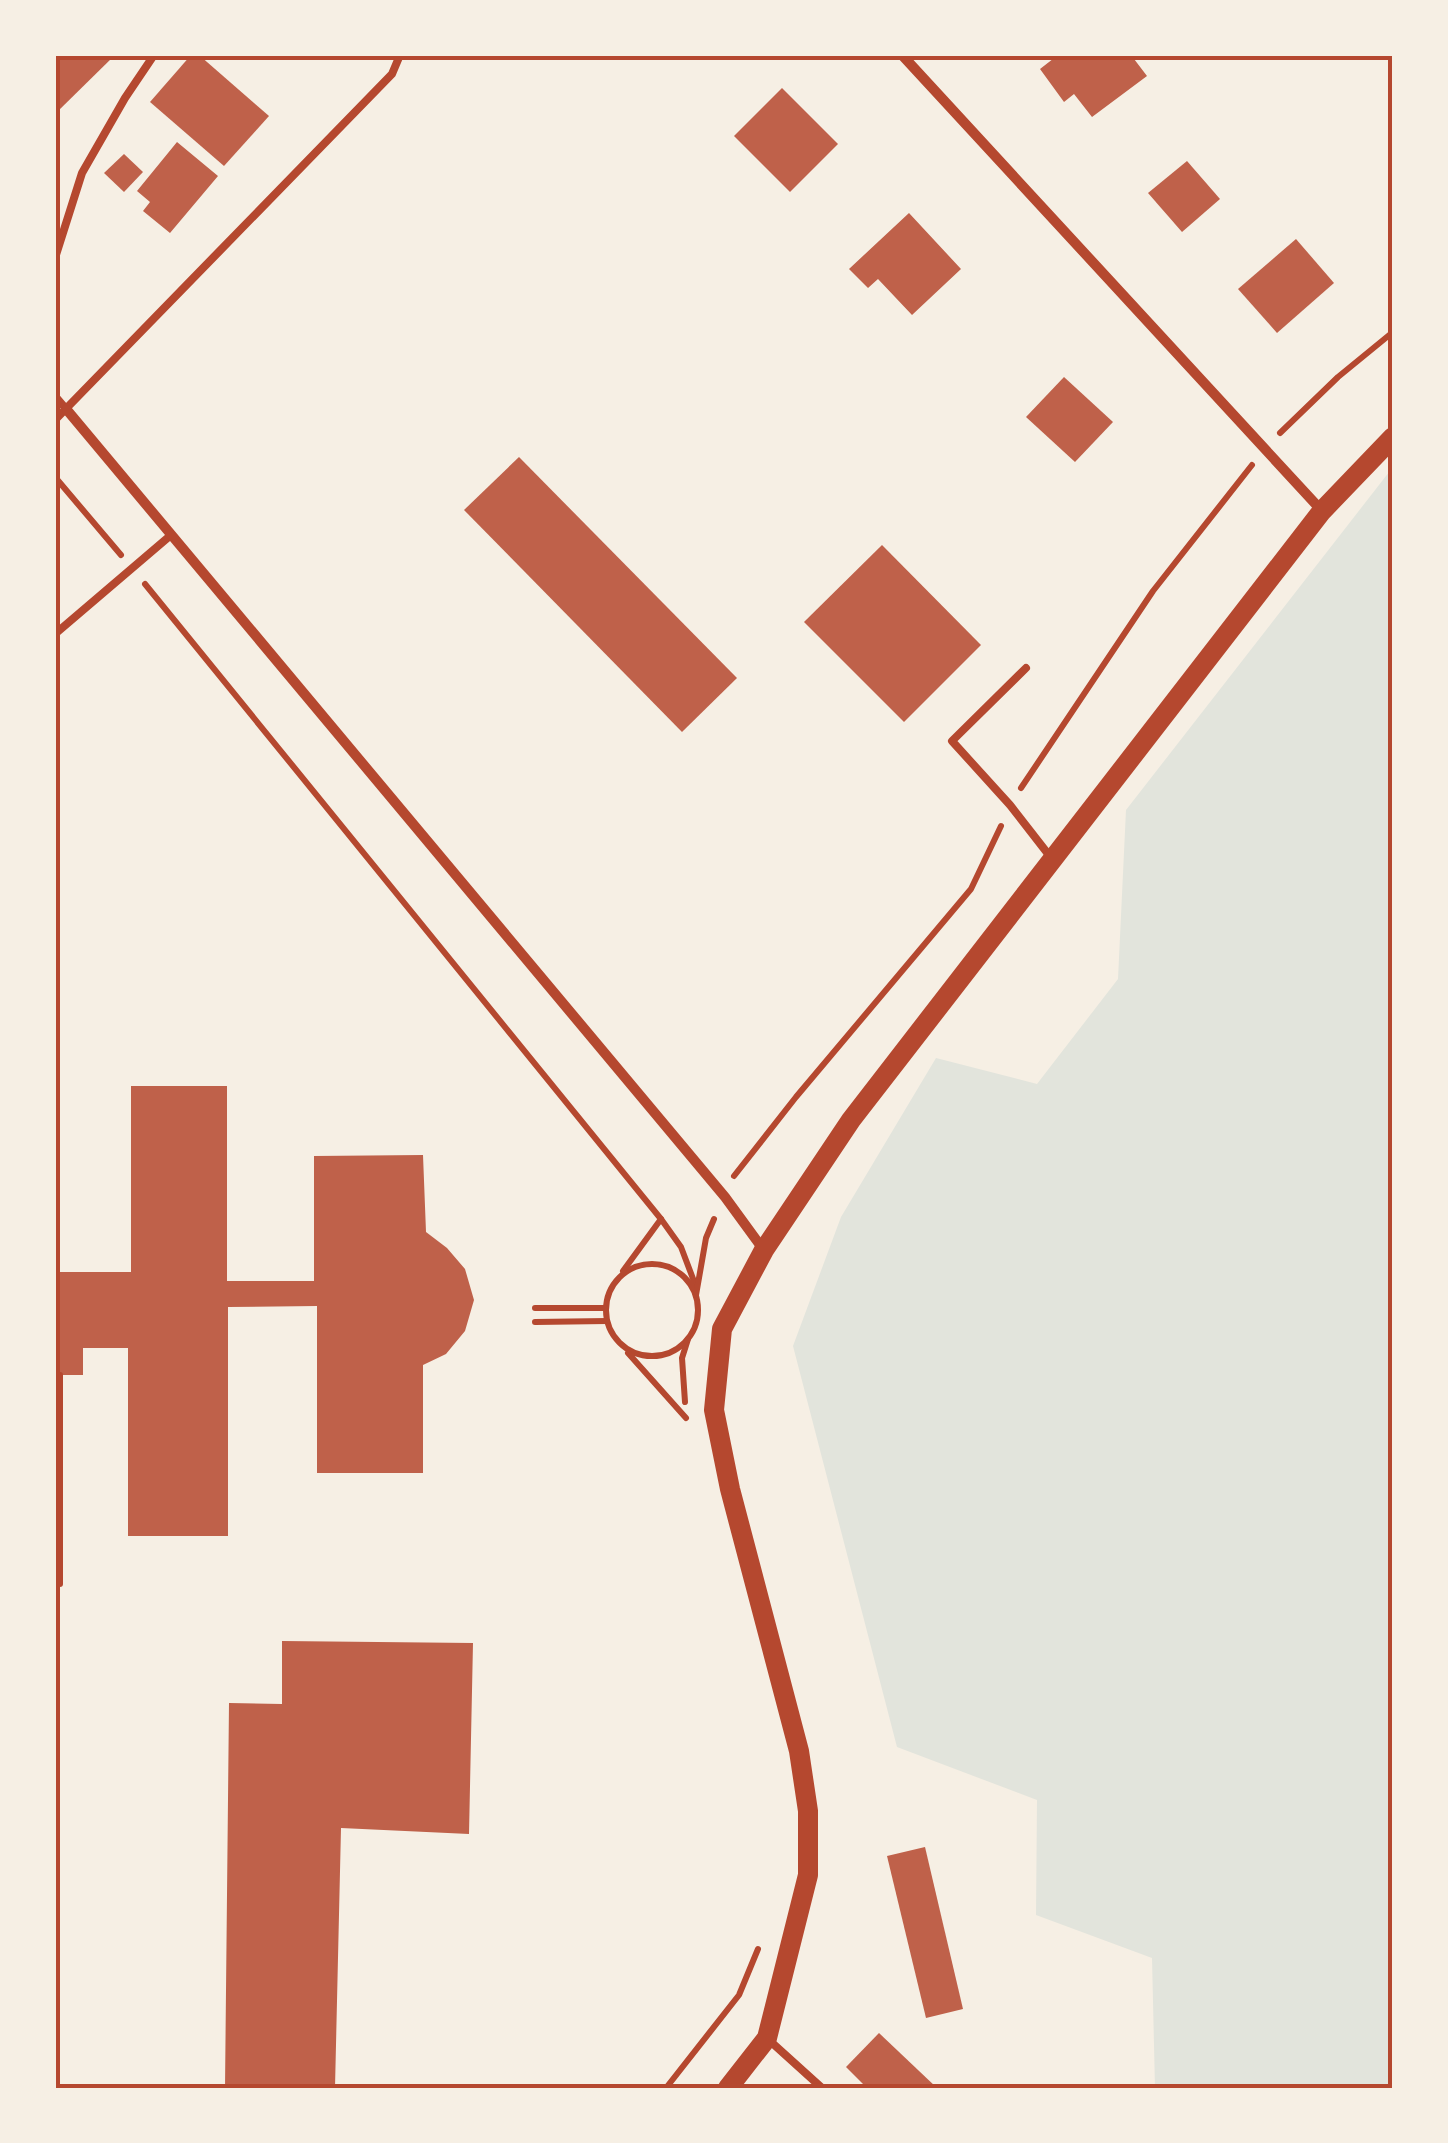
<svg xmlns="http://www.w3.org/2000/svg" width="1448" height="2143" font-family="Montserrat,sans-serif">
	<rect width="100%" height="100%" fill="#f6efe4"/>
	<polygon fill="#e2e4dc" points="1393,467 1393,2088 1155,2088 1152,1958 1036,1915 1037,1800 897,1747 793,1346 841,1217 936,1058 1037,1084 1118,979 1126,810"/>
	<g fill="#bf614a">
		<polygon points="55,55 115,55 55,114"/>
		<polygon points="191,55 199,55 269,116 224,166 150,102"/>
		<polygon points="1058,55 1131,55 1147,76 1092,117 1074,94 1064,102 1040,69"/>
		<polygon points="782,88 838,144 790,192 734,136"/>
		<polygon points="177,142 218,176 170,233 143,211 150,202 137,191"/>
		<polygon points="124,154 143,172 124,192 104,173"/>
		<polygon points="1187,161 1220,199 1182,232 1148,193"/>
		<polygon points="909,213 961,269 912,315 878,279 868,288 849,269"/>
		<polygon points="1296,239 1334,283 1277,333 1238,289"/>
		<polygon points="1064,377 1113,422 1075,462 1026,417"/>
		<polygon points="519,457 737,678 682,732 464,510"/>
		<polygon points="882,545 981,645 904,722 804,622"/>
		<polygon points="131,1086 227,1086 227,1281 314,1281 314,1156 423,1155 426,1232 447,1248 465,1269 474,1300 465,1331 446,1354 423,1365 423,1473 317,1473 317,1306 228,1307 228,1536 128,1536 128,1348 83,1348 83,1375 55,1375 55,1272 131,1272"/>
		<polygon points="282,1641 473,1643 469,1834 341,1828 335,2088 225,2088 229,1703 282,1704"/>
		<polygon points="925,1847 963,2009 926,2018 887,1856"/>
		<polygon points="879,2033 937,2088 867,2088 846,2067"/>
	</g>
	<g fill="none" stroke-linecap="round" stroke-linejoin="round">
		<g stroke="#b5482f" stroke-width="6">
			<polyline points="1280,433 1338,377 1393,332"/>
			<polyline points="55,477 121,555"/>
			<polyline points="145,584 661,1219 681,1247 695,1284"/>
			<polyline points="1021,788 1153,591 1252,465"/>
			<polyline points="734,1176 796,1097 971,889 1001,826"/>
			<circle cx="652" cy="1310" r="46"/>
			<polyline points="623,1271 661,1219"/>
			<polyline points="696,1295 706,1238 714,1219"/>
			<polyline points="535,1308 606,1308"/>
			<polyline points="535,1322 607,1321"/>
			<polyline points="628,1353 686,1418"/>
			<polyline points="60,1375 60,1584"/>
			<polyline points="685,1402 682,1358 688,1339"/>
			<polyline points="666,2088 739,1995 758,1949"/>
		</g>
		<g stroke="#b5482f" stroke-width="8">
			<polyline points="55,258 82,173 125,98 154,55"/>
			<polyline points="55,396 67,410"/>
			<polyline points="55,420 392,74 400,55"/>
			<polyline points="55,634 171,535"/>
			<polyline points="1026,668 952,741 1010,805 1052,859"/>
			<polyline points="770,2041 822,2088"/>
		</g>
		<g stroke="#b5482f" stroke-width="10">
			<polyline points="902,55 1322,511"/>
			<polyline points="67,410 725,1197 763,1249"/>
		</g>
		<polyline stroke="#b5482f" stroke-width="20" points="728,2088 767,2038 808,1875 808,1811 799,1751 730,1489 714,1410 722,1329 764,1250 851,1120 1322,511 1393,437"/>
	</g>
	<rect width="1448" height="2143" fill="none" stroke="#f6efe4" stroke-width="115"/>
	<rect x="58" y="58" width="1332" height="2028" fill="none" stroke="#b5482f" stroke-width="4"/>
</svg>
